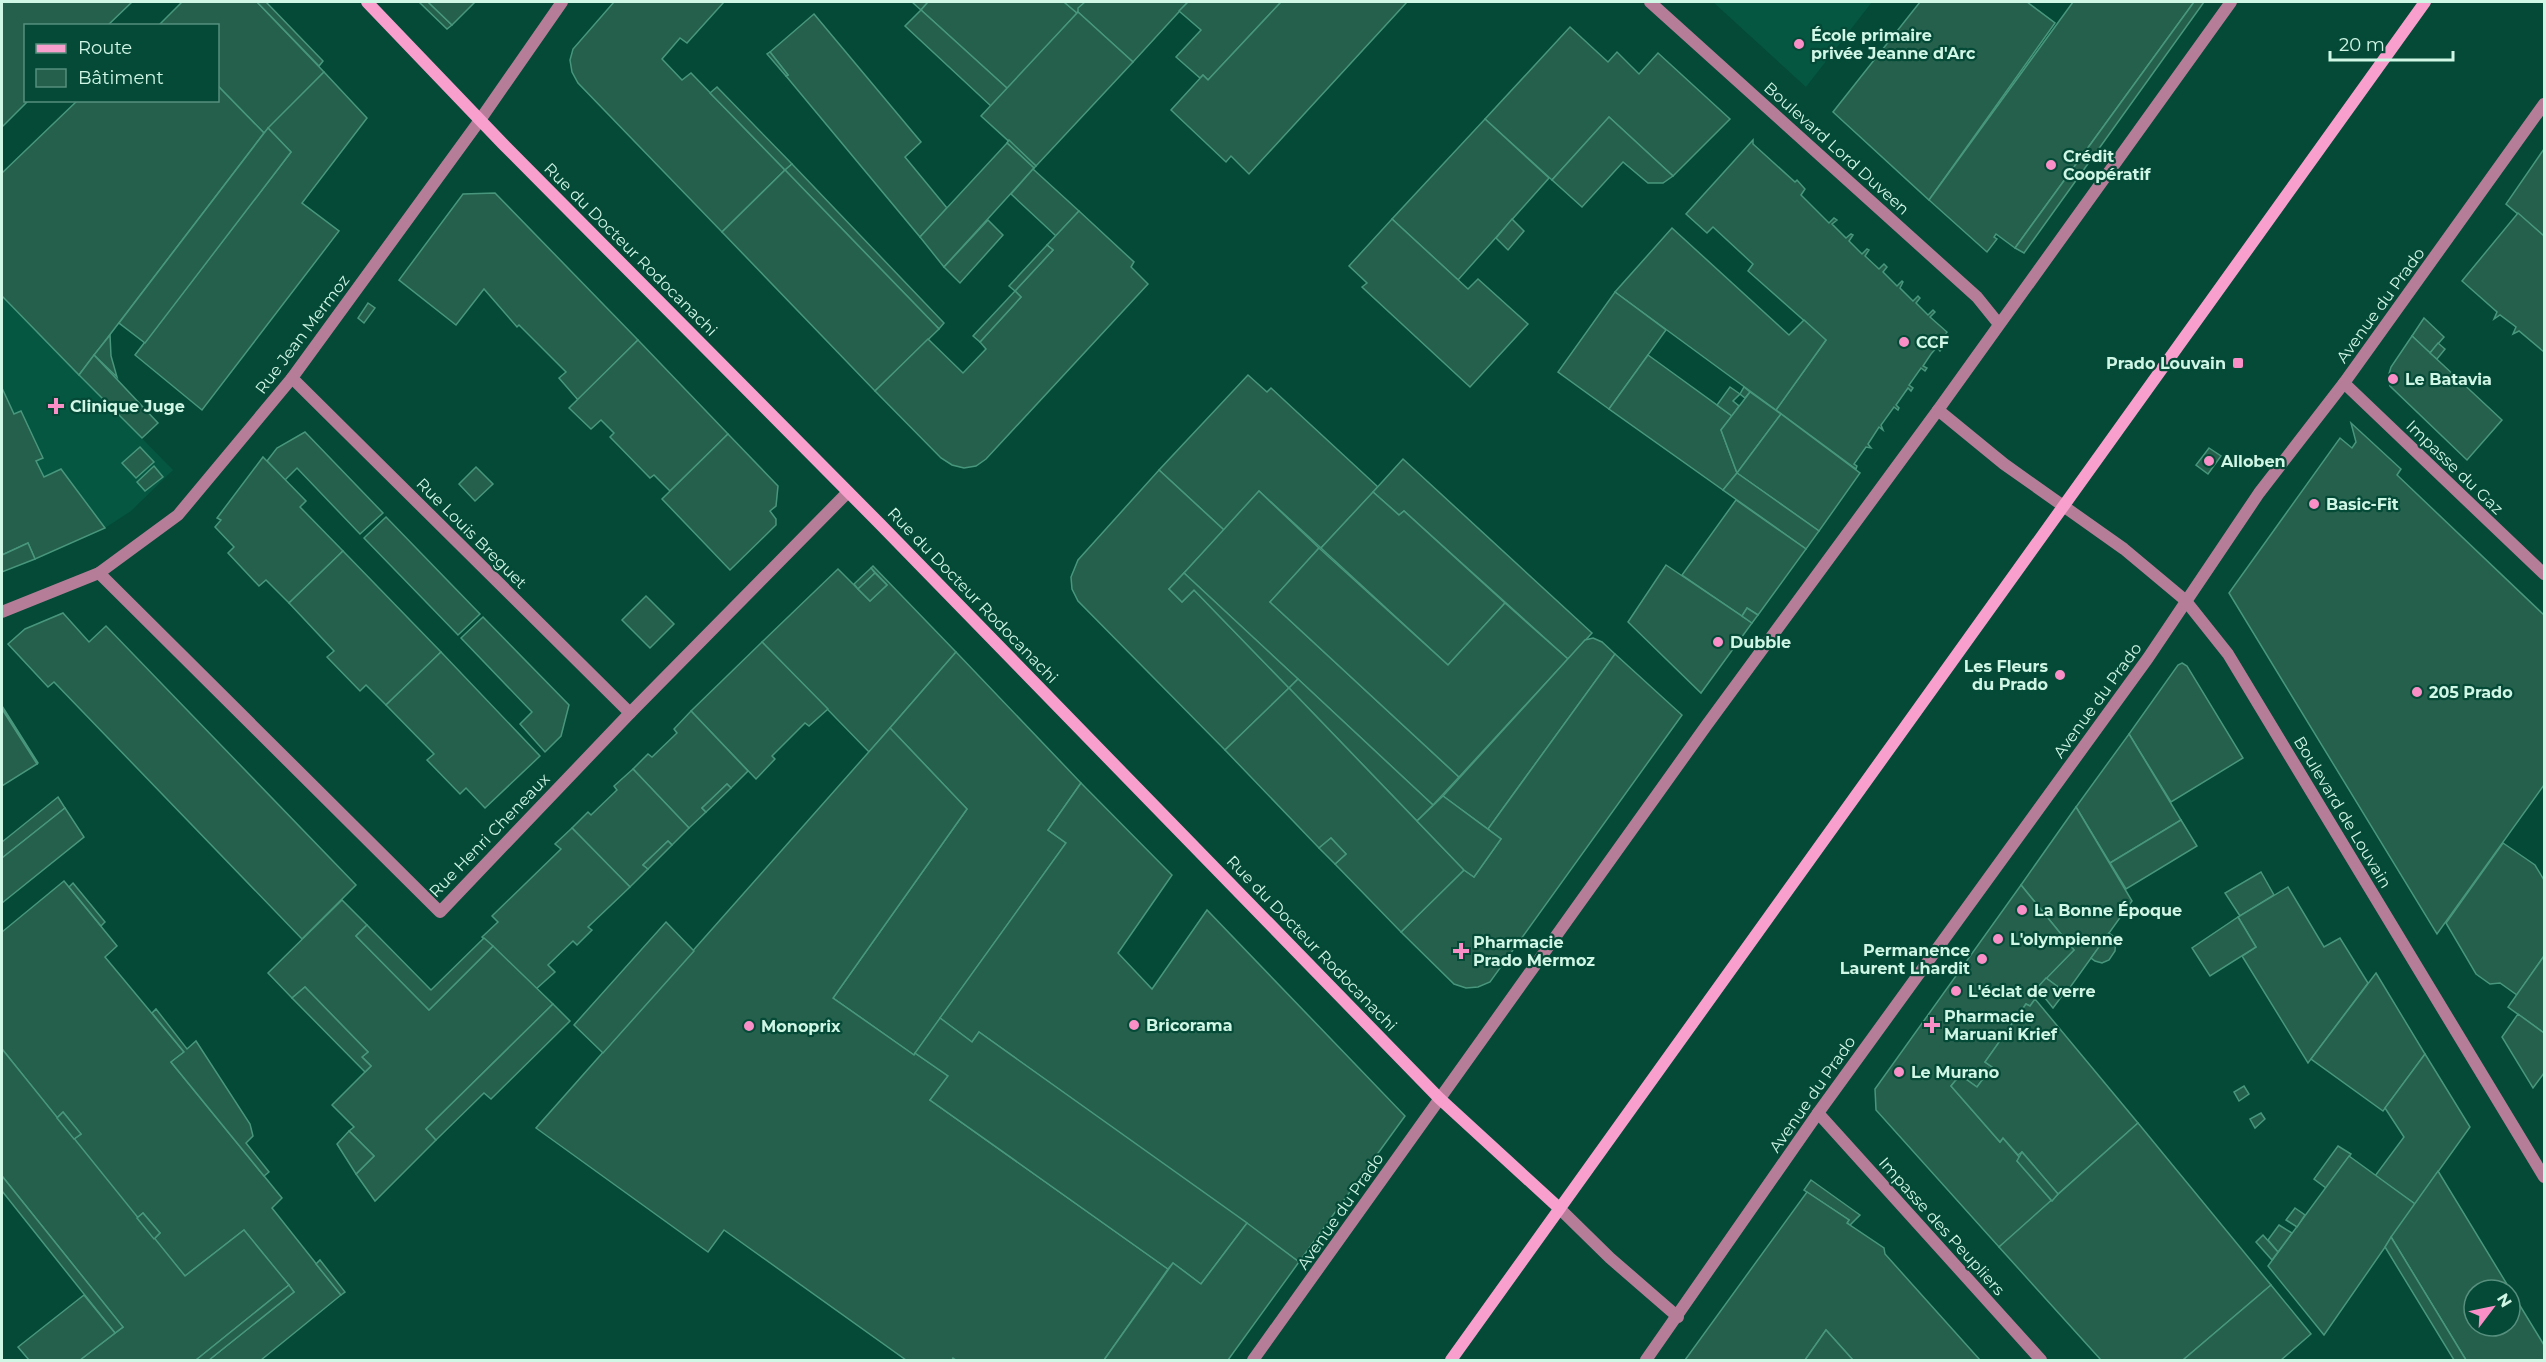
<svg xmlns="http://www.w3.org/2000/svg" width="2546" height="1362" font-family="Montserrat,sans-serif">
	<rect width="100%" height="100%" fill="#044a37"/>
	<g fill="#055742">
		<polygon points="1713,2 1872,2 1806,87"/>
		<polygon points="2,296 173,470 131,511 105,528 2,571"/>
	</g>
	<g fill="#25604c" stroke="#48977c" stroke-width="1.5" fill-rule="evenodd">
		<polygon points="2,2 132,2 107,26 26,26 26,100 29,100 2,127"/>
		<polygon points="182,2 257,2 324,72 264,133 218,86 218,26 158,26"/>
		<polygon points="257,2 266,2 323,61 319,66"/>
		<polygon points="419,2 428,2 452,25 447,29"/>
		<polygon points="428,2 475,2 452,25"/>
		<polygon points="614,2 724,2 687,43 680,38 662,59 682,80 691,73 785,170 722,232 578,83 572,72 570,60 573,49"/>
		<polygon points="912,2 928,2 921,10"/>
		<polygon points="928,2 1064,2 1077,13 1008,89 921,10"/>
		<polygon points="1064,2 1085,2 1077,13"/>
		<polygon points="1085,2 1188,2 1133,62 1078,12 1078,8"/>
		<polygon points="1188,2 1281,2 1208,80 1203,75 1200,78 1176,57 1201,30 1179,11"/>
		<polygon points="1281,2 1407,2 1249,174 1231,156 1226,162 1171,110 1203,75 1208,80"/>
		<polygon points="1920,2 2027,2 2055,23 1929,200 1833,112"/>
		<polygon points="2073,2 2194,2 2015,248 1996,234 1994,237 1997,239 1987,252 1929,200"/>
		<polygon points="2194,2 2204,2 2024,253 2015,248"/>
		<polygon points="921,10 1008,89 992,107 905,26"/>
		<polygon points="1078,12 1133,62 1036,166 981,116"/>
		<polygon points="814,14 921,142 905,157 947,208 920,237 786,76 788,75 770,52"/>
		<polygon points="1570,27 1608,62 1617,52 1639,74 1658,53 1730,119 1673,176 1609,117 1552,180 1485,119"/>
		<polygon points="770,52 788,75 786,76 767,54"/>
		<polygon points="324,72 367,118 302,203 339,231 202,410 135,355 291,152 268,128"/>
		<polygon points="218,86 264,133 79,375 2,296 2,173 78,100 218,100"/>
		<polygon points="717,87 792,164 785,170 710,93"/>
		<polygon points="1609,117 1673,176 1663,183 1648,183 1623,162 1582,207 1552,180"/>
		<polygon points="1485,119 1549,178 1458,280 1392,219"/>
		<polygon points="268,128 291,152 145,343 119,323"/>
		<polygon points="1009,140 1036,166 1034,168 1007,143"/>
		<polygon points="1753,140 1753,144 1795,182 1797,180 1805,189 1801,195 1829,223 1834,218 1837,220 1832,224 1846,238 1851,234 1853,235 1849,241 1862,254 1867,249 1869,250 1865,256 1879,269 1884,264 1887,267 1883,272 1897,286 1902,281 1903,282 1900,288 1913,301 1918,296 1920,298 1916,303 1928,315 1933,310 1935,312 1930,317 1947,332 1938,345 1942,348 1940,351 1937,347 1931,354 1923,366 1927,368 1925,371 1921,368 1909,385 1913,388 1911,391 1908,388 1896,405 1899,408 1898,410 1894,407 1881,425 1883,430 1879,427 1868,444 1871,448 1866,447 1854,464 1857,466 1856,469 1776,410 1826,340 1748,271 1753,264 1713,227 1707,233 1686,214"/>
		<polygon points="1007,143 1034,168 944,267 920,237"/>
		<polygon points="2544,149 2544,236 2506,204"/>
		<polygon points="792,164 944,323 939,329 785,170"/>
		<polygon points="1033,169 1079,211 1056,236 1011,194"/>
		<polygon points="785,170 939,329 875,391 722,232"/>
		<polygon points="495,193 638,340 578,400 559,378 566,372 519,325 517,327 484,289 456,325 399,280 463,194"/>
		<polygon points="1079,211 1134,262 1131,267 1148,284 986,459 976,466 964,468 952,465 941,458 875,391 928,339 963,373 986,349 980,342 1021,297 1015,291 1053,250 1047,245"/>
		<polygon points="2518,213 2544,236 2544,352 2519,331 2513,334 2516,327 2500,315 2494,319 2497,312 2462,281"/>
		<polygon points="1392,219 1468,289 1478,279 1528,324 1470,387 1362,287 1367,283 1349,266"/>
		<polygon points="1512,219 1524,231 1508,250 1496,238"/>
		<polygon points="988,220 1003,235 960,283 944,267"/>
		<polygon points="1672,228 1789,335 1804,320 1826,340 1776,410 1615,292"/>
		<polygon points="1047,245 1053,250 1015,291 1009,286"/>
		<polygon points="1015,291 1021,297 980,342 973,336"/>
		<polygon points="1615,292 1666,330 1609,409 1558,372"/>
		<polygon points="368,303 375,308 364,323 358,318"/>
		<polygon points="2424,318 2444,337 2430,353 2412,336"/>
		<polygon points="110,335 111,356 117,377 94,355"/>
		<polygon points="2412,336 2502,420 2467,460 2390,386 2388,377 2391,367"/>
		<polygon points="638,340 728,434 670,491 654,475 650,478 610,437 614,433 601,420 591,429 569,408"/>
		<polygon points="2438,343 2445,349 2437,359 2430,353"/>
		<polygon points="94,355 158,423 142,438 79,375"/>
		<polygon points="1648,355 1732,416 1721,430 1737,473 1723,490 1609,409"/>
		<polygon points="1248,375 1267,392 1271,388 1378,487 1321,548 1259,491 1224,530 1159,470"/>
		<polygon points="1730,387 1740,394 1733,401 1739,406 1732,416 1717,405"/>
		<polygon points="1744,387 1750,392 1745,398 1740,394"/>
		<polygon points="2,388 14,414 21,411 43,458 36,461 44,477 61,469 105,528 35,559 28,543 2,555"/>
		<polygon points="1750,392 1781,414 1737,473 1721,430"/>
		<polygon points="1781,414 1860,473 1819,531 1737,473"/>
		<polygon points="2351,423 2401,469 2397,475 2544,615 2544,785 2437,934 2229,593 2340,438 2352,448 2356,442"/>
		<polygon points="305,432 383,513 360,534 297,468 285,480 267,461 277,448"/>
		<polygon points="728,434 778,486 776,506 770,511 776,519 776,525 730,570 662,499"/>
		<polygon points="140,447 154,462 136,478 122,463"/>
		<polygon points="2209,448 2221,456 2208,474 2196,465"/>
		<polygon points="263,457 306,501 300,507 343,551 289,603 266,580 259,586 228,553 234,547 215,527 221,520 217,518"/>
		<polygon points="1403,459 1592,633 1568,659 1404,511 1399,515 1373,492"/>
		<polygon points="154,466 163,477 145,491 137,482"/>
		<polygon points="476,467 493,484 475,501 459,484"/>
		<polygon points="1159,470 1224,530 1169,589 1182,602 1194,590 1289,688 1225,750 1078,601 1072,589 1071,577 1078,560"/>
		<polygon points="1737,473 1819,531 1806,549 1723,490"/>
		<polygon points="1259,491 1319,548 1270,602 1459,777 1433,805 1184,573"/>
		<polygon points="1373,492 1399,515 1404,511 1505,603 1448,665 1321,548"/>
		<polygon points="1736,500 1806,549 1758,615 1747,608 1742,616 1682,575"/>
		<polygon points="386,517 480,614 458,635 364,538"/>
		<polygon points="28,543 35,559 2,572 2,555"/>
		<polygon points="1319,548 1448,665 1505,603 1568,659 1459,777 1270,602"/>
		<polygon points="343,551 441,652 386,705 366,685 360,691 327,657 334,651 289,603"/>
		<polygon points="1666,565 1752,623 1701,693 1628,622"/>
		<polygon points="873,566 956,652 869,752 762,642 838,569 870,601 887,585 871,568"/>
		<polygon points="871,568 875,573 858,589 854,584"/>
		<polygon points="875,573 887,585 870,601 858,589"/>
		<polygon points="1184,573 1298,679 1289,688 1194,590 1182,602 1169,589"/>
		<polygon points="646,596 674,624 650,648 622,620"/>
		<polygon points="1747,608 1758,615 1752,623 1742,616"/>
		<polygon points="63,613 89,642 106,626 356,885 302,939 54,682 48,687 8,644 25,629"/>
		<polygon points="483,617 569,705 561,736 545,752 520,724 532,712 461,638"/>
		<polygon points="1593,638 1602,642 1615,654 1488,829 1443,796 1585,640"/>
		<polygon points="762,642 828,709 809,726 805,723 772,756 775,759 756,779 691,711"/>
		<polygon points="441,652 540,756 485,808 466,788 460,794 427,760 434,754 386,705"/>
		<polygon points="956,652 1081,783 1048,830 1066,843 914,1055 833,998 967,809 890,728"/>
		<polygon points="1615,654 1682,715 1490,982 1478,987 1466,988 1454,984 1401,932 1464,870 1474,877 1501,839 1488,829"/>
		<polygon points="2182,663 2187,666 2243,758 2171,802 2129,734 2178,665"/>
		<polygon points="1298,679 1433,805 1417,821 1289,688"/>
		<polygon points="1289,688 1464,870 1401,932 1335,864 1346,854 1331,838 1319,848 1225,750"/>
		<polygon points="2,706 38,763 37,764 2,709"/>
		<polygon points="2,709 37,764 2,786"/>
		<polygon points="691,711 748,771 731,788 727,784 702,808 706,812 689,828 633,769 648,754 652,757 677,733 674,729"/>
		<polygon points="890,728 967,809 833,998 914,1055 915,1053 948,1076 930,1100 1168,1269 1104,1360 956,1360 953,1358 952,1360 906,1360 724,1230 708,1252 536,1128"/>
		<polygon points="2129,734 2181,820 2110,863 2076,807"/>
		<polygon points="633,769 689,828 672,845 668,841 643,865 648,869 630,887 572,828 588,812 591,815 617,790 614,786"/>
		<polygon points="1081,783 1172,875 1118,953 1152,989 1207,910 1405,1116 1299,1262 979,1032 972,1042 940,1018 1066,843 1048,830"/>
		<polygon points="727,784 731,788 706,812 702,808"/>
		<polygon points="1443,796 1501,839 1474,877 1464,870 1417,821"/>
		<polygon points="58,797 65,808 2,858 2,842"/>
		<polygon points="2076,807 2132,901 2066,993 2046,978 2074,950 2021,885"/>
		<polygon points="65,808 84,837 2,903 2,858"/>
		<polygon points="2181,820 2197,846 2126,889 2110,863"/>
		<polygon points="572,828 630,887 588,927 592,930 577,945 573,941 548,965 555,972 536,989 482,937 498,922 492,916 561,849 555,844"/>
		<polygon points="1331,838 1346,854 1335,864 1319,848"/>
		<polygon points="668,841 672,845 648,869 643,865"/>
		<polygon points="2503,843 2535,865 2544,880 2544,956 2517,995 2500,983 2490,984 2476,974 2446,923"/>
		<polygon points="2261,872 2274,895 2240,916 2225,893"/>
		<polygon points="64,881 117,946 105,957 184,1052 171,1062 282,1198 272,1208 341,1295 261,1360 209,1360 294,1292 244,1230 185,1276 154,1239 160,1233 143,1213 137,1218 74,1139 81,1134 63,1112 57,1118 2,1049 2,932"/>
		<polygon points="73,883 105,922 101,926 69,887"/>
		<polygon points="2021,885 2074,950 2037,988 2040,993 2030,1006 2026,1004 1985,1062 1992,1067 1977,1087 1960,1075 1951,1086 2000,1142 2003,1138 2020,1158 2017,1161 2052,1201 1999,1247 1876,1110 1875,1089"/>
		<polygon points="2288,887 2324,947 2340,938 2368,983 2308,1063 2242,956 2256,947 2238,917"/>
		<polygon points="342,900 367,925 356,936 429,1010 493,946 553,1004 426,1129 436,1140 375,1201 356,1174 374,1156 349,1131 354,1127 332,1105 371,1066 362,1057 368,1052 305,987 292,998 268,973"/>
		<polygon points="2238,917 2256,947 2210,976 2192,948"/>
		<polygon points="666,922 694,951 603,1053 574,1025"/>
		<polygon points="367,925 431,990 484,938 493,946 429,1010 356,936"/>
		<polygon points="2109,933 2116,938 2115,951 2109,960 2102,963 2095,961 2091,958"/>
		<polygon points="2544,956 2544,1033 2508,1007"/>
		<polygon points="2376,973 2425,1054 2383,1111 2311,1059"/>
		<polygon points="2046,978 2065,992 2053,1008 2037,988"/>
		<polygon points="305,987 368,1052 362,1057 371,1066 365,1072 292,998"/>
		<polygon points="2035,999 2138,1123 2058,1194 2022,1152 2018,1155 2003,1138 2000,1142 1951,1086 1960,1075 1977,1087 1992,1067 1985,1062 2026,1004 2030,1006"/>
		<polygon points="553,1004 570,1021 491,1099 484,1093 436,1140 426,1129"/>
		<polygon points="156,1009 187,1049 196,1041 250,1124 253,1136 246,1143 269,1172 264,1176 171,1062 184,1052 152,1013"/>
		<polygon points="2518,1014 2544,1033 2544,1073 2533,1088 2502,1037"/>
		<polygon points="940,1018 972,1042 979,1032 1247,1223 1201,1284 1173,1263 1168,1269 930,1100 948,1076 915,1053"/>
		<polygon points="2,1049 185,1276 244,1230 289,1285 196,1360 80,1360 123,1327 2,1176"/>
		<polygon points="2425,1054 2470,1127 2415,1204 2375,1176 2404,1137 2385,1108"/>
		<polygon points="2244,1086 2249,1094 2239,1101 2234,1092"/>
		<polygon points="63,1112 81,1134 74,1139 57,1118"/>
		<polygon points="2261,1113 2265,1119 2255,1128 2250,1119"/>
		<polygon points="2138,1123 2271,1285 2183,1360 2101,1360 1999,1247"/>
		<polygon points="349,1131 374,1156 356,1174 337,1144"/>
		<polygon points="2338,1146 2351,1154 2326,1188 2314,1179"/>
		<polygon points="2022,1152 2058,1194 2052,1201 2017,1161"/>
		<polygon points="2349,1156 2415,1204 2324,1335 2268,1266"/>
		<path d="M 2438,1171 L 2544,1345 L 2544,1360 L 2466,1360 L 2391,1237 ZM 2474,1290 L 2510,1290 L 2510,1326 L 2474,1326 Z"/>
		<polygon points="2,1176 123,1327 115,1333 2,1191"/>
		<polygon points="1811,1180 1860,1215 1850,1225 1847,1223 1849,1220 1804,1190"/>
		<polygon points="1807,1192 1849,1220 1847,1223 1884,1248 1885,1254 1980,1360 1853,1360 1826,1330 1805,1360 1685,1360"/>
		<polygon points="2295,1208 2305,1215 2297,1227 2286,1220"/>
		<polygon points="143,1213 160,1233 154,1239 137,1218"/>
		<polygon points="1247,1223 1299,1262 1228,1360 1104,1360 1173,1263 1201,1284"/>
		<polygon points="2279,1225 2292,1233 2278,1252 2268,1240"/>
		<polygon points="2263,1235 2278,1252 2272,1260 2256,1242"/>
		<polygon points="2391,1237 2466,1360 2454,1360 2385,1247"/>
		<polygon points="320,1260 345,1292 341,1295 316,1264"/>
		<polygon points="289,1285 294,1292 209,1360 196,1360"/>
		<polygon points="2271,1285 2311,1334 2281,1360 2183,1360"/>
		<polygon points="84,1295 115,1333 80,1360 29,1360 18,1347"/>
		<polygon points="1826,1330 1853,1360 1805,1360"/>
	</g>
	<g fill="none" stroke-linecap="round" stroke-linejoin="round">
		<g stroke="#b67d99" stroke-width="12">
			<polyline points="1650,2 1977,297 1998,323"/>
			<polyline points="292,378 630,713"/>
			<polyline points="2344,383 2544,574"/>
			<polyline points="1938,410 2004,464 2124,549 2185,600 2228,654 2544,1177"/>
			<polyline points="99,573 440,912 630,713 848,492"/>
			<polyline points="2,612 99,573 178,515 292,378 480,120 562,2"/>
			<polyline points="1818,1113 2041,1360"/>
			<polyline points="1559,1208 1610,1258 1678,1317"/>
			<polyline points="1253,1360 1706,726 1938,410 2231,2"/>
			<polyline points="1646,1360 1818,1113 2148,658 2259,493 2344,383 2544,104"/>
		</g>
		<g stroke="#f99fcd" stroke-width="12">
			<polyline points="367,2 503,144 880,524 1439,1098 1559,1208"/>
			<polyline points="1451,1360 2425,2"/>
		</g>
	</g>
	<g fill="#fa8fc7" stroke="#044a37" stroke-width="2">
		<circle cx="1799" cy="44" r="6"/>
		<circle cx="2051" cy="165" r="6"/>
		<circle cx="1904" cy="342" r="6"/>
		<rect x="2232" y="357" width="12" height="12" rx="3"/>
		<circle cx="2393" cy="379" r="6"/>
		<path d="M53 397h6v6h6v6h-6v6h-6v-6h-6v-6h6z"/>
		<circle cx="2209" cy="461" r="6"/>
		<circle cx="2314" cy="504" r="6"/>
		<circle cx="1718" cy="642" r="6"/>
		<circle cx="2060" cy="675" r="6"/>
		<circle cx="2417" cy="692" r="6"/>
		<circle cx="2022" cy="910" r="6"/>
		<circle cx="1998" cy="939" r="6"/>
		<path d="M1458 942h6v6h6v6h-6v6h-6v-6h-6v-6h6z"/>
		<circle cx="1982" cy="959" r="6"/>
		<circle cx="1956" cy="991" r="6"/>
		<circle cx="1134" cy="1025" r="6"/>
		<path d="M1929 1016h6v6h6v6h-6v6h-6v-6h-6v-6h6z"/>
		<circle cx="749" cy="1026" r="6"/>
		<circle cx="1899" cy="1072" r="6"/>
	</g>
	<g text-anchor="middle" stroke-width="4.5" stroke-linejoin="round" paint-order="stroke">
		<g font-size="16" font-weight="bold" fill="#d0f6e6" stroke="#044a37" text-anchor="start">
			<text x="1811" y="41">École primaire<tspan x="1811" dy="18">privée Jeanne d'Arc</tspan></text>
			<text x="2063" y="162">Crédit<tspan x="2063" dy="18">Coopératif</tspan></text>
			<text x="1916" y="348">CCF</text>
			<text x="2226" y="369" text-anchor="end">Prado Louvain</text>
			<text x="2405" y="385">Le Batavia</text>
			<text x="70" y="412">Clinique Juge</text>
			<text x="2221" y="467">Alloben</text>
			<text x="2326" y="510">Basic-Fit</text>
			<text x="1730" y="648">Dubble</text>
			<text x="2048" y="672" text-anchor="end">Les Fleurs<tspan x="2048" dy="18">du Prado</tspan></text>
			<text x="2429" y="698">205 Prado</text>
			<text x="2034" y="916">La Bonne Époque</text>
			<text x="2010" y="945">L'olympienne</text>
			<text x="1473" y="948">Pharmacie<tspan x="1473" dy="18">Prado Mermoz</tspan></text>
			<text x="1970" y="956" text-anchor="end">Permanence<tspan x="1970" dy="18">Laurent Lhardit</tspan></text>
			<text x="1968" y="997">L'éclat de verre</text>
			<text x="1944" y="1022">Pharmacie<tspan x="1944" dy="18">Maruani Krief</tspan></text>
			<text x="1146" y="1031">Bricorama</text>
			<text x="761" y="1032">Monoprix</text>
			<text x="1911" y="1078">Le Murano</text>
		</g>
		<g font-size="16" fill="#d0f6e6" stroke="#044a37">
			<text transform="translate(1837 148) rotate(42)" y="6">Boulevard Lord Duveen</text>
			<text transform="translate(631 249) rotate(45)" y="6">Rue du Docteur Rodocanachi</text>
			<text transform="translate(2380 305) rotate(-54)" y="6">Avenue du Prado</text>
			<text transform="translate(302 334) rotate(-53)" y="6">Rue Jean Mermoz</text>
			<text transform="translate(2455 467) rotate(44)" y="6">Impasse du Gaz</text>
			<text transform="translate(472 533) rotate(45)" y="6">Rue Louis Breguet</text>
			<text transform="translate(973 595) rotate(46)" y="6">Rue du Docteur Rodocanachi</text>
			<text transform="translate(2097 700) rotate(-54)" y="6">Avenue du Prado</text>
			<text transform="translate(2343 812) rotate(59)" y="6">Boulevard de Louvain</text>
			<text transform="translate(489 835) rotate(-46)" y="6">Rue Henri Cheneaux</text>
			<text transform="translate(1312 943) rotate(46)" y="6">Rue du Docteur Rodocanachi</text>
			<text transform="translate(1812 1094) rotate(-55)" y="6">Avenue du Prado</text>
			<text transform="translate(1340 1211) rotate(-55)" y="6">Avenue du Prado</text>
			<text transform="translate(1942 1226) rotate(48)" y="6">Impasse des Peupliers</text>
		</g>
	</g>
	<rect width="2546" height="1362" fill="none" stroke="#d0f6e6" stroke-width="6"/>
	<rect x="24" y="24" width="195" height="78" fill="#044a37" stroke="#568f7d" stroke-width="1.5"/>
	<rect x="36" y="44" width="30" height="9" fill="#f99fcd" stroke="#568f7d" stroke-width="1.5"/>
	<text x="78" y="54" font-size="18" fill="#d0f6e6">Route</text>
	<rect x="36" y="69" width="30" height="18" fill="#25604c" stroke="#568f7d" stroke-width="1.5"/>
	<text x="78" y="84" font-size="18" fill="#d0f6e6">Bâtiment</text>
	<g transform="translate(2492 1308) rotate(58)"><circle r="28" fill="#044a37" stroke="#568f7d" stroke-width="1.5"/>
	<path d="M0-4.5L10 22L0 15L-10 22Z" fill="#fa8fc7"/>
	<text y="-9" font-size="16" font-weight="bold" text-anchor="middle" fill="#d0f6e6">N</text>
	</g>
	<path d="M2330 51v9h123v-9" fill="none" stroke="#d0f6e6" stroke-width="3"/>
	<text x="2339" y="51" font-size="18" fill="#d0f6e6" stroke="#044a37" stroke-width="4.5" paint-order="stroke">20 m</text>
</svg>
